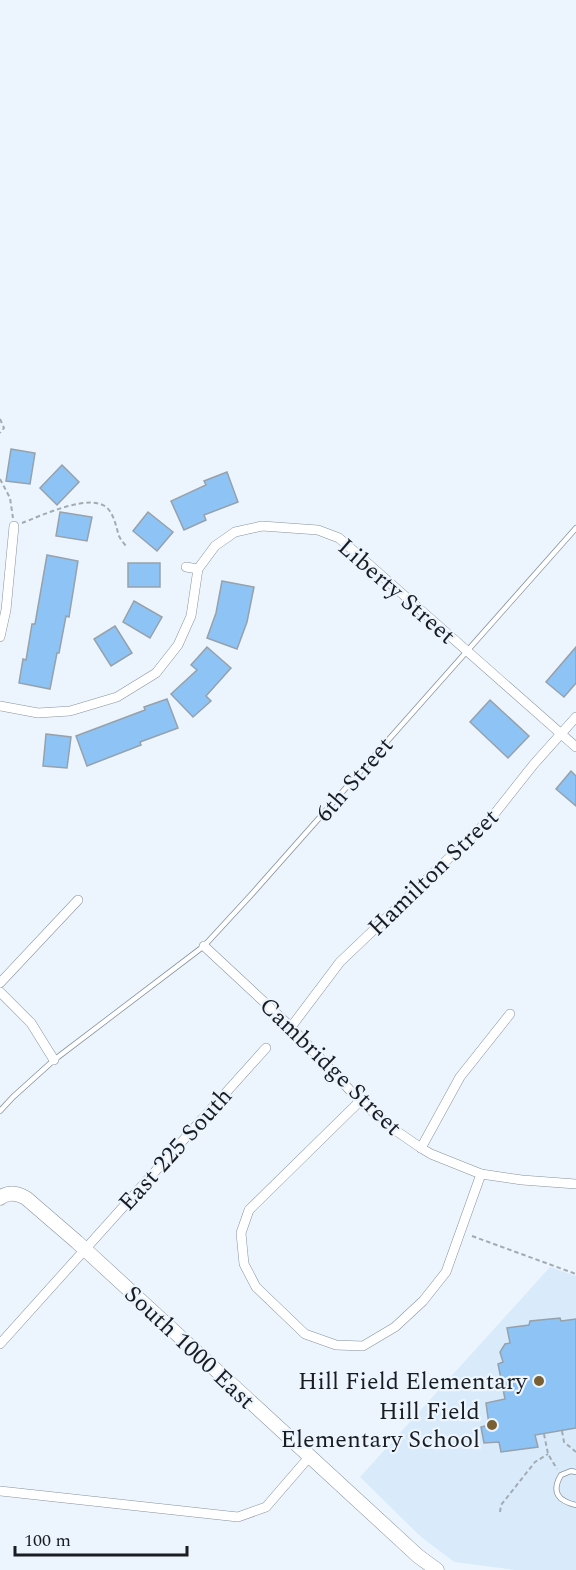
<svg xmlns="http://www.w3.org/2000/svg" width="576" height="1570" font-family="Spectral,serif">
	<rect width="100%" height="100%" fill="#ecf5fe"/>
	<polygon fill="#d9ebfb" points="550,1267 576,1276 576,1570 516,1570 454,1562 420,1536 360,1477"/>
	<g fill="#8dc4f5" stroke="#96a1ab" stroke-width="1.5">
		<polygon points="11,449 35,453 30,484 6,481"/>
		<polygon points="62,465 79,482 57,505 40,488"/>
		<polygon points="227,472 238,502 204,515 206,520 184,530 171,501 206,485 204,481"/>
		<polygon points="60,512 92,517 87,541 56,536"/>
		<polygon points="148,512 173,532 157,551 133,531"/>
		<polygon points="47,555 78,561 69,617 66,616 59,653 57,653 50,689 19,683 23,659 26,660 32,624 35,624"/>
		<rect x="128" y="563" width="32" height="24"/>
		<polygon points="222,581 254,587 247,622 237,649 207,638 216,613"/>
		<polygon points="134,601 162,617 150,638 123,622"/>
		<polygon points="115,626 132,653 111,666 94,639"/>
		<polygon points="207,647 231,668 206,696 211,701 193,717 171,694 197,670 191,665"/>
		<polygon points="576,647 576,683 564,697 546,682"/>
		<polygon points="167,699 178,728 140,742 141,745 87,766 76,736 145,710 144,707"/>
		<polygon points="490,700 529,736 508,758 470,722"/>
		<polygon points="46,734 71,737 67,768 43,766"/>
		<polygon points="571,771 576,776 576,806 556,789"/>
		<polygon points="560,1318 561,1321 576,1319 576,1428 535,1435 538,1447 501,1452 499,1442 484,1443 481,1427 489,1425 486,1403 505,1399 498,1364 503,1362 500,1352 505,1344 510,1343 507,1328 529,1325 530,1321"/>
	</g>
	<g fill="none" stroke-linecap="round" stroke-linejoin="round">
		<g stroke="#88929c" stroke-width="6">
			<g id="lane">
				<polyline points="0,1111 13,1097 54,1060 204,946 251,895 576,528"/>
				<path d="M 576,1472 L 571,1471 L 561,1475 C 551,1492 558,1501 576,1505"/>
			</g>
		</g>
		<g stroke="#88929c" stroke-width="10">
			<g id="street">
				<polyline points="186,567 198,569"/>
				<polyline points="0,637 6,610 14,526"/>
				<polyline points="0,706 38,713 70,711 117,697 156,673 178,645 191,616 198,569 215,546 235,532 262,526 318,530 339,538 576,747"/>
				<polyline points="204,946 291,1027 360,1101 395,1130 421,1148 431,1154 481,1174 522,1180 576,1184"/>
				<polyline points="0,983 78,900"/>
				<polyline points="0,992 31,1023 54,1060"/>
				<polyline points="291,1027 340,962 492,817 534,764 576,717"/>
				<polyline points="360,1101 249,1210 241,1233 244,1264 256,1287 305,1334 336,1345 363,1346 395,1327 423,1301 446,1272 481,1174"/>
				<polyline points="421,1148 460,1077 510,1014"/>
				<polyline points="0,1344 266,1048"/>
				<polyline points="0,1491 238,1517 266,1507 310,1456"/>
			</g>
		</g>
		<g stroke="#88929c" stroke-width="15">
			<path id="secondary" d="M 0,1198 C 8,1191 17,1193 26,1198 L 77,1242 L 418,1556 L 437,1570"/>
		</g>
		<g stroke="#a3abb2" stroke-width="2" stroke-dasharray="4.5 3" stroke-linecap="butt">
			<polyline points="0,419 4,428 0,433"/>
			<polyline points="0,479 10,498 13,518"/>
			<path d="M 22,523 C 41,516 94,490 109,510 C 115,518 116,527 119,536 C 121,540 124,544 127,547"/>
			<polyline points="472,1236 576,1274"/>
			<polyline points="562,1431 564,1442 576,1452"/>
			<polyline points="544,1434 548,1454 557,1469"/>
			<polyline points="500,1512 501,1505 535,1462 548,1454"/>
		</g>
		<use href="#lane" stroke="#fff" stroke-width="4.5"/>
		<use href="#street" stroke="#fff" stroke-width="9"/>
		<use href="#secondary" stroke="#fff" stroke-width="14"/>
	</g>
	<g fill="#795f31" stroke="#ecf5fe" stroke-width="2">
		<circle cx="539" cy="1381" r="6"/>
		<circle cx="492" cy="1425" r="6"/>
	</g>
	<g text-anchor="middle" stroke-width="4.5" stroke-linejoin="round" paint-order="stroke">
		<g font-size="24" fill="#191d21" stroke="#ecf5fe">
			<text transform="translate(397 591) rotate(41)" y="8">Liberty Street</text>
			<text transform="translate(354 779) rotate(-49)" y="8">6th Street</text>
			<text transform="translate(433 872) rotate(-44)" y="8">Hamilton Street</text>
			<text transform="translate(331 1066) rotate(44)" y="8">Cambridge Street</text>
			<text transform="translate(175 1149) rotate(-48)" y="8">East 225 South</text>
			<text transform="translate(190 1347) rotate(43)" y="8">South 1000 East</text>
		</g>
		<g font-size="24" fill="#191d21" stroke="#ecf5fe" text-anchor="end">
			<text x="527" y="1389">Hill Field Elementary</text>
			<text x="480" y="1419">Hill Field<tspan x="480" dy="28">Elementary School</tspan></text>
		</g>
	</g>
	<path d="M15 1546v9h172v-9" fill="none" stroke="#191d21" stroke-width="3"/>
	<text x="24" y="1546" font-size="18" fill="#191d21" stroke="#ecf5fe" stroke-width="4.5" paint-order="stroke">100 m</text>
</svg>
